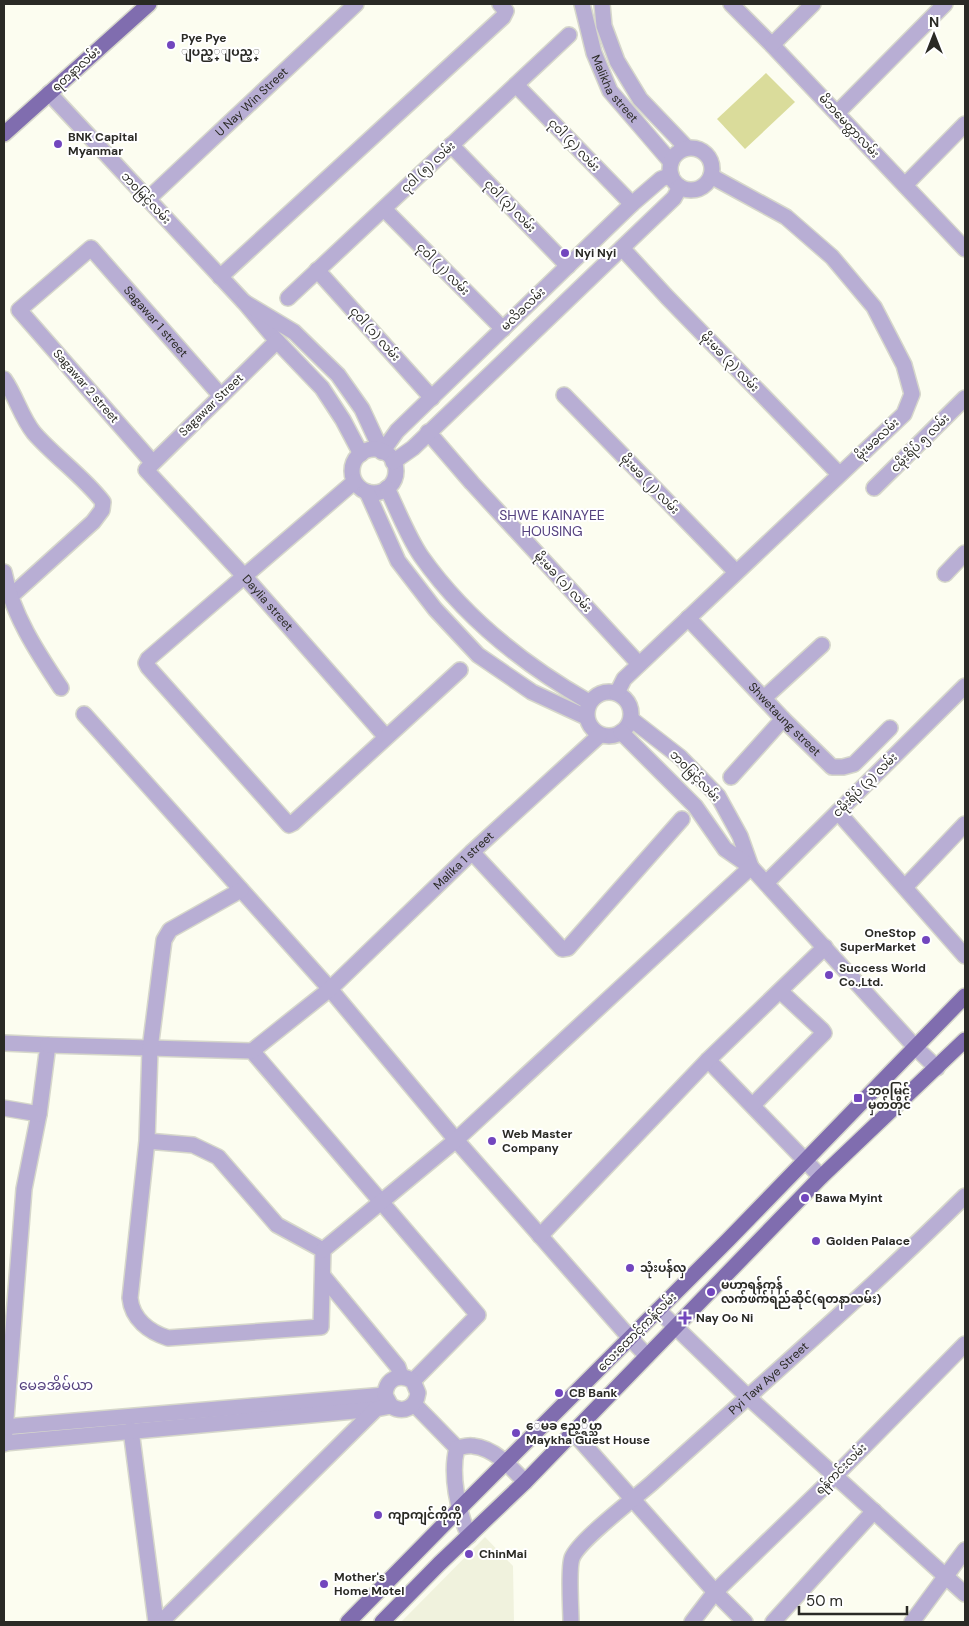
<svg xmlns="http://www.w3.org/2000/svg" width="969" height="1626" font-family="'DM Sans','Noto Sans Myanmar',sans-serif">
	<rect width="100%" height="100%" fill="#fcfdf0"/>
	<polygon fill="#f0f2dd" points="485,1537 513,1566 514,1622 401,1622"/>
	<polygon fill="#dadc9b" points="766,73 795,102 745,149 717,119"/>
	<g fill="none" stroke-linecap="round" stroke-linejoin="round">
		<g stroke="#d6d7cb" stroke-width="18">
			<g id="minor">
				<path id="s1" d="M 582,4 L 594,53 L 610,91 L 671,162"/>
				<polyline points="602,4 604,26 617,61 640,99 687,148"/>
				<polyline points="731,4 772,45 965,249"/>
				<polyline points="772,45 813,4"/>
				<polyline points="516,85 632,204"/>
				<polyline points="49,93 244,302 277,341 322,388 343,420 361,454"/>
				<polyline points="837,113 945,4"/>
				<polyline points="451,145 568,266"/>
				<circle cx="691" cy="169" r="21"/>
				<polyline points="905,185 965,124"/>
				<path id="s2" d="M 148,199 L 356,4"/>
				<polyline points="384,209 503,329"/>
				<polyline points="622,248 667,297 839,474"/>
				<polyline points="317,270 432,398"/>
				<polyline points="220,277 503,17 506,11 500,4"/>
				<polyline points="288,298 569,35"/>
				<polyline points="244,302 294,332 338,375 362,409 382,452 397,431 632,204 661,179 671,175"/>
				<path id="s3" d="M 277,341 L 146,470 L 245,577 L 386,737"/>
				<path d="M 4,379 C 16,396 21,417 34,433 C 55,457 83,476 103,502 L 102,510 L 93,522 L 10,597"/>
				<polyline points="564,395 736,572"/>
				<polyline points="428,432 472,483 639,664"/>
				<circle cx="374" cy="471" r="22"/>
				<path id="s4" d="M 152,462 L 19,310 L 91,248 L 221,396"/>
				<polyline points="393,462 413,448 674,198 680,187"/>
				<polyline points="354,482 148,659 146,663 148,667 289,825 293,823 460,670"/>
				<path d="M 387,488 C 397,509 408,537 421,556 C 464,617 526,666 589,702"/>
				<polyline points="874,488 965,398"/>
				<polyline points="367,492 398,561 435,609 478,655 532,692 586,717"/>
				<path d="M 4,572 C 12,614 37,652 61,688"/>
				<polyline points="945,574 965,553"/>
				<path id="s5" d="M 688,618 L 783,719 L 832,767 L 843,767 L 854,764 L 890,728"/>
				<circle cx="609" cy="714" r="22"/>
				<polyline points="617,693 624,679 904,414 912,394 904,365 874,307 832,257 786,217 711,176"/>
				<polyline points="764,698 822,645"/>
				<polyline points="84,714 330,989 456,1140 630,1338 647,1356"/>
				<polyline points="631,719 680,757 718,796 740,836 751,867"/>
				<polyline points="621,732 695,806 725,849 751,867 916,1048 937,1068"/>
				<polyline points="731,777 783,719"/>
				<polyline points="838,812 965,956"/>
				<polyline points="472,852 562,949 568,948 682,819"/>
				<polyline points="766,883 965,686"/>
				<polyline points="905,887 965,824"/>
				<polyline points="4,1043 48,1045 39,1114 24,1189 4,1444"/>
				<polyline points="48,1045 252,1051 478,1315 413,1381"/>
				<path id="s6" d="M 252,1051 L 330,989 L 472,852 L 600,735"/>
				<polyline points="708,1060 821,1177"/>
				<polyline points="753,1105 824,1033 822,1030 780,991"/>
				<polyline points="4,1108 39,1114"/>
				<path d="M 147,1141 L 193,1145 L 218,1157 L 277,1225 L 323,1250 L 321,1327 L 168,1338 C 149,1332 132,1319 130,1298 L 147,1141 L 150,1049 L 164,940 L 170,930 L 241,890"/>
				<polyline points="540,1236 708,1060 825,947"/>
				<polyline points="323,1250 456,1140 751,867"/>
				<polyline points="323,1276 398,1367 401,1376"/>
				<polyline points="658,1310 748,1397 965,1594"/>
				<polyline points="414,1404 457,1448"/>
				<polyline points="4,1427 385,1395"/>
				<polyline points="131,1430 156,1622"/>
				<polyline points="573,1432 715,1592 745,1622"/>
				<polyline points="4,1443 376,1409"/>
				<path d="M 469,1536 C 458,1512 450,1474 457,1448 C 462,1447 468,1445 473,1446 C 494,1448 511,1467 525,1482"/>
				<path d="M 161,1622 L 376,1409 L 391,1406 C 404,1414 416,1407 418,1393 L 413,1381 C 400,1373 386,1378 385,1395 L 391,1406"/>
				<path id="s7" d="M 571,1622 C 571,1608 568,1569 572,1558 C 579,1540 634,1499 652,1483 C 757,1388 864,1296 965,1196"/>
				<polyline points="692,1622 715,1592 835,1476 965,1344"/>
				<polyline points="773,1622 874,1511"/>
				<polyline points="912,1622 965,1550"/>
			</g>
		</g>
		<g stroke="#d6d7cb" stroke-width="18">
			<g id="major">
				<polyline points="4,134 149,4"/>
				<polyline points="348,1622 460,1508 728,1240 965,996"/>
				<polyline points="382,1622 439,1564 525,1482 821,1177 965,1040"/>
			</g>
		</g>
		<use href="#minor" stroke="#b8aed4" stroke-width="15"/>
		<use href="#major" stroke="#806daf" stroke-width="15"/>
	</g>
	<g fill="#7246be" stroke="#fff" stroke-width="2">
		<circle cx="171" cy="45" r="5"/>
		<circle cx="58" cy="144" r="5"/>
		<circle cx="565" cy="253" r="5"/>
		<circle cx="926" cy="940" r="5"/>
		<circle cx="829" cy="975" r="5"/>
		<rect x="853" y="1093" width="10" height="10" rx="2.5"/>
		<circle cx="492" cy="1141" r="5"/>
		<circle cx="805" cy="1198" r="5"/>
		<circle cx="816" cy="1241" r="5"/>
		<circle cx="630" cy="1268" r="5"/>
		<circle cx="711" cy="1292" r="5"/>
		<path d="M682.5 1310.5h5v5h5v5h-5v5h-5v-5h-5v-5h5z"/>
		<circle cx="559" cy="1393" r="5"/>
		<circle cx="516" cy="1433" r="5"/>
		<circle cx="378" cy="1515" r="5"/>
		<circle cx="469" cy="1554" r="5"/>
		<circle cx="324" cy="1584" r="5"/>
	</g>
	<g text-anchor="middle" stroke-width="4" stroke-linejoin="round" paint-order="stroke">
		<g font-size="12" font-weight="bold" fill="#2a2a25" stroke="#fff" text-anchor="start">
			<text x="181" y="42">Pye Pye<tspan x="181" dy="14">ျပည့္ျပည့္</tspan></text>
			<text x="68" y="141">BNK Capital<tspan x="68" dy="14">Myanmar</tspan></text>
			<text x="575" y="257">Nyi Nyi</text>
			<text x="916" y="937" text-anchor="end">OneStop<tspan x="916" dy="14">SuperMarket</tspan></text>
			<text x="839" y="972">Success World<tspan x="839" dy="14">Co.,Ltd.</tspan></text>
			<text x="868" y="1095">ဘဝမြင့်<tspan x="868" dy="14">မှတ်တိုင်</tspan></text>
			<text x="502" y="1138">Web Master<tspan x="502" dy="14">Company</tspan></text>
			<text x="815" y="1202">Bawa Myint</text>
			<text x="826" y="1245">Golden Palace</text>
			<text x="640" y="1272">သုံးပန်လှ</text>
			<text x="721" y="1289">မဟာရန်ကုန်<tspan x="721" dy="14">လက်ဖက်ရည်ဆိုင်(ရတနာလမ်း)</tspan></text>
			<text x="696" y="1322">Nay Oo Ni</text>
			<text x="569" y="1397">CB Bank</text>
			<text x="526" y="1430">ေမခ ဧည့္ရိပ္သာ<tspan x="526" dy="14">Maykha Guest House</tspan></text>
			<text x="388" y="1519">ကျာကျင်ကိုကို</text>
			<text x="479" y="1558">ChinMai</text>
			<text x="334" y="1581">Mother's<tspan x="334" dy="14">Home Motel</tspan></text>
		</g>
		<g font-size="12" fill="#2a2a25" stroke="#fff">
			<text transform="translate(76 69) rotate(-42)" y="4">ရတနာလမ်း</text>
			<text dy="4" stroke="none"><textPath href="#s1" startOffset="92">Malikha street</textPath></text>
			<text dy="4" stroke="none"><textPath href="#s2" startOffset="142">U Nay Win Street</textPath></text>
			<text transform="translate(849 126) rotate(47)" y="4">မိဘမေတ္တာလမ်း</text>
			<text transform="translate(574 145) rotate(46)" y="4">ငုဝါ (၄) လမ်း</text>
			<text transform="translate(428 167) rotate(-43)" y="4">ငုဝါ (၅) လမ်း</text>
			<text transform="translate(146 198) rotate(47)" y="4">ဘ၀မြင့်လမ်း</text>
			<text transform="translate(510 206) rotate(46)" y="4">ငုဝါ (၃) လမ်း</text>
			<text transform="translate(443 269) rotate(45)" y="4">ငုဝါ (၂) လမ်း</text>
			<text transform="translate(523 309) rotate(-44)" y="4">မလိခလမ်း</text>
			<text dy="4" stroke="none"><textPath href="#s4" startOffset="395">Sagawar 1 street</textPath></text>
			<text transform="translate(375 334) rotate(48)" y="4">ငုဝါ (၁) လမ်း</text>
			<text transform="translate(730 362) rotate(46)" y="4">မိုးမခ (၃) လမ်း</text>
			<text transform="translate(86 386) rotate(49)" y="4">Sagawar 2 street</text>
			<text transform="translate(211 405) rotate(-44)" y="4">Sagawar Street</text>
			<text transform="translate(877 439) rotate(-43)" y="4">မိုးမခလမ်း</text>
			<text transform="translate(920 443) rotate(-45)" y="4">ငမိုးရိပ် ၅ လမ်း</text>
			<text transform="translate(650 484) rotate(46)" y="4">မိုးမခ (၂) လမ်း</text>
			<text transform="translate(563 582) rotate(47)" y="4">မိုးမခ (၁) လမ်း</text>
			<text dy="4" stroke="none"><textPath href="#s3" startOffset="364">Daylia street</textPath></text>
			<text dy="4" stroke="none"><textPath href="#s5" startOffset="140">Shwetaung street</textPath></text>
			<text transform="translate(695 776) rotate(46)" y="4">ဘ၀မြင့်လမ်း</text>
			<text transform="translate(865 785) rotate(-45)" y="4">ငမိုးရိပ် (၃) လမ်း</text>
			<text dy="4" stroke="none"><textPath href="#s6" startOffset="285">Malika 1 street</textPath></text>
			<text transform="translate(637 1332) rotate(-45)" y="4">လေးထောင့်ကန်လမ်း</text>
			<text dy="4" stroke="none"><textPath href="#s7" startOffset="331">Pyi Taw Aye Street</textPath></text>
			<text transform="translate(841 1469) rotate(-45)" y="4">ရန်ကင်းလမ်း</text>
		</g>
		<g font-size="14" fill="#55427f" stroke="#fff">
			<text x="552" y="520">SHWE KAINAYEE<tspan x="552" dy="16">HOUSING</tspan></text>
			<text x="56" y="1390">မေခအိမ်ယာ</text>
		</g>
	</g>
	<rect width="969" height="1626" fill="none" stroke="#2a2a25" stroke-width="10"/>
	<g transform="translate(934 35)" stroke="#ffffff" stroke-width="4" paint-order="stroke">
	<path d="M0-4L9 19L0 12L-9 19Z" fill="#2a2a25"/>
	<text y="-8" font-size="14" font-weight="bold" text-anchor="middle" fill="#2a2a25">N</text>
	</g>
	<path d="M799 1606v8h108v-8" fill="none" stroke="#2a2a25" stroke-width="2.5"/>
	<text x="806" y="1606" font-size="15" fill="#2a2a25" stroke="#ffffff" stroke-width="4" paint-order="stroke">50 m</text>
</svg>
